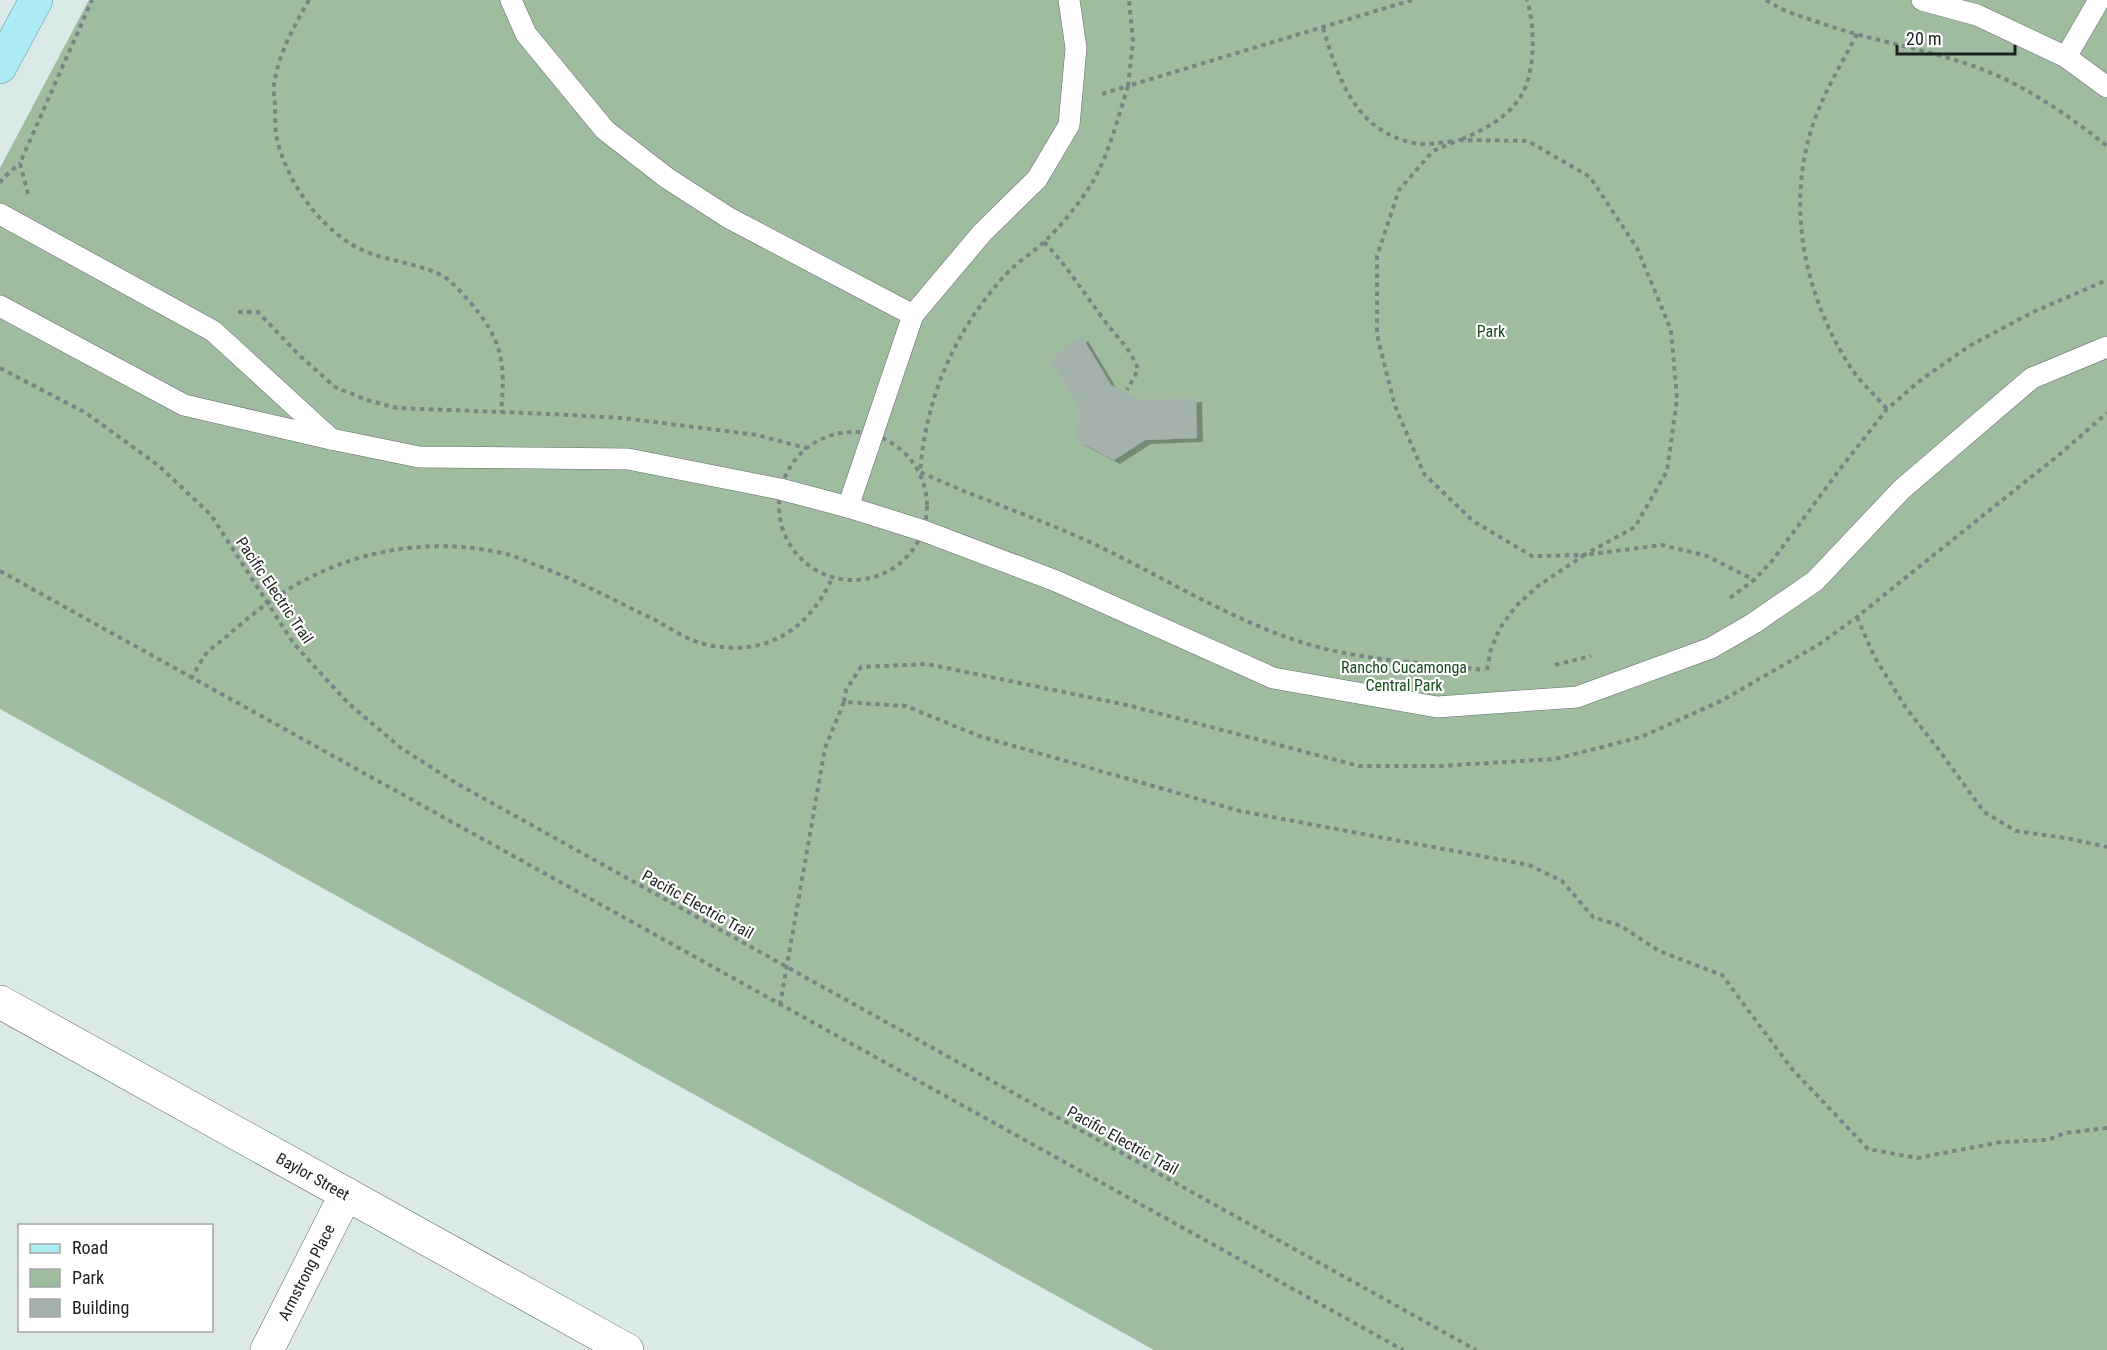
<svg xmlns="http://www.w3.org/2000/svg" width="2107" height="1350" font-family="'Roboto Condensed',sans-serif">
	<defs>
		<filter id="shadow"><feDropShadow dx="6" dy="4" stdDeviation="0" flood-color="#0004"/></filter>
	</defs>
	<rect width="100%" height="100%" fill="#dbe9e7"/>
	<polygon fill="#a0bc9f" points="89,0 2107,0 2107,1350 1154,1350 0,709 0,168"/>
	<polygon fill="#a5b1ab" filter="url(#shadow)" points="1082,337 1111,385 1141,400 1196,398 1197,438 1145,440 1114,460 1078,441 1079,405 1050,359"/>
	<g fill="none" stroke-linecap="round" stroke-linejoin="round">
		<g stroke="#606d6b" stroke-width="22">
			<g id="lane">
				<polyline points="511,0 526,34 605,130 667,178 729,218 913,315"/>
				<polyline points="1922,0 1977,15 2066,57 2107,87"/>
				<polyline points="2066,57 2099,0"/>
				<polyline points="0,214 213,331 331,439"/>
				<polyline points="0,306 184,405 331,439 419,457 628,459 780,489 848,507 924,531 1056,581 1273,678 1437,707 1577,697 1711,648 1754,623 1815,581 1902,489 2032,378 2107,347"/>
				<polyline points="848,507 913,315 982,233 1037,179 1069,125 1076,48 1069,0"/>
			</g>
		</g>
		<g stroke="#606d6b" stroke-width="34">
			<g id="street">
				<polyline points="0,1002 627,1350"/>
				<polyline points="267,1350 346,1194"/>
			</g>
		</g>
		<g stroke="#589ca6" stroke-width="34">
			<polyline id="primary" points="0,67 36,0"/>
		</g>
		<g stroke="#7a8482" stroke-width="4" stroke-dasharray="4.5 4.5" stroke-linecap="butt">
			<path d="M 309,0 C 294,26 279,53 274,84 C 273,91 275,99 275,106 C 275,115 275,125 276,134 C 284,176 314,221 351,244 C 378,261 413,261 441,275 C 451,280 461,292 468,300 C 502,338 506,362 501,412"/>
			<path d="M 1412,0 L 1128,86 C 1118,118 1109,154 1092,183 C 1079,204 1060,227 1043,243 C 1033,252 1021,260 1011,269 C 957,325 926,395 920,472 C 976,498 1036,517 1092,543 C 1166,578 1234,623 1314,646 C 1369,661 1429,663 1485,670"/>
			<path d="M 1766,0 C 1781,10 1796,15 1812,20 C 1866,40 1924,48 1979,68 C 2025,85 2069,116 2107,146"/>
			<path d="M 1323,28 C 1338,78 1355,130 1413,143 C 1425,146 1442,142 1455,141"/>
			<path d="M 1857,34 C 1843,61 1827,87 1816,116 C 1784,200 1803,294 1851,368 C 1861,383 1876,396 1887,409"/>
			<polyline points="1102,94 1128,86 1133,41 1129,0"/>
			<path d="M 1462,139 C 1484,130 1508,117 1521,96 C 1536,71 1535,26 1527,0"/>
			<polygon points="1459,140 1528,141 1590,177 1637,248 1671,330 1677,399 1667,471 1635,527 1584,555 1532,556 1473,521 1424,474 1395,406 1377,335 1377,256 1399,190 1433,151"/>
			<polyline points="0,183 3,178 20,163"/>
			<polyline points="28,194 20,163 92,0"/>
			<path d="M 1044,242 C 1067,266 1084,293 1104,320 C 1117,338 1131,348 1138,370 L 1127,390"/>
			<polyline points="238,312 258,312 297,353 335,387 367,400 397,408 552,414 623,418 757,435 806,448"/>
			<polyline points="0,368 86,413 159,466 211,515 294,644 348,703 401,748 456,783 1476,1350"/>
			<circle cx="853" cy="506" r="74"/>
			<polyline points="0,571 1403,1350"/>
			<polyline points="1730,598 1754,580 1772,561 1840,469 1887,409 1922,379 1971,345 2033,312 2107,280"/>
			<polyline points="1857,617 1874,656 1906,708 1939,750 1984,812 2016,831 2066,838 2107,847"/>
			<polyline points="1555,665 1591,656"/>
			<polyline points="1487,670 1491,649 1500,628 1516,606 1538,586 1584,555 1662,545 1707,556 1754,580"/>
			<path d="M 191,679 C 196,671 200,662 205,655 C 211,648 219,643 226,637 C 250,616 274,596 303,581 C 366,547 440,537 510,555 C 521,558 532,564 544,568 C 582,583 618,602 655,620 C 670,628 687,640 704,644 C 763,658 808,632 832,578"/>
			<polyline points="844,702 846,690 861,667 927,664 1127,705 1359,766 1439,766 1555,759 1641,737 1723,700 1818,645 1857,617 1920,566 2060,454 2107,413"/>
			<polyline points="780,1005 825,748 844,702 906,706 979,736 1240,811 1529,865 1562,881 1593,917 1621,926 1659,951 1722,975 1792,1069 1868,1149 1917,1158 2001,1142 2048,1140 2065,1133 2107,1128"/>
		</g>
		<use href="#lane" stroke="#fff" stroke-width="21"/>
		<use href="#street" stroke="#fff" stroke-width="33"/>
		<use href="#primary" stroke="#aeecf5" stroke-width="33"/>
	</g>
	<g text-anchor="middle" stroke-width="4.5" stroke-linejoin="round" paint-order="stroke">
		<g font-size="16" fill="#164c1a" stroke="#fff">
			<text x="1491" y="337">Park</text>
			<text x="1404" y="673">Rancho Cucamonga<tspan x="1404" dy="18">Central Park</tspan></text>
		</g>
		<g font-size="16" fill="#1c2120" stroke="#fff">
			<text transform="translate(275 590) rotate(56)" y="6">Pacific Electric Trail</text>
			<text transform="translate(698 904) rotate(29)" y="6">Pacific Electric Trail</text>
			<text transform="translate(1123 1140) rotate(29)" y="6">Pacific Electric Trail</text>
			<text transform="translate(313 1176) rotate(29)" y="6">Baylor Street</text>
			<text transform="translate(306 1272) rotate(-63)" y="6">Armstrong Place</text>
		</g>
	</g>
	<rect x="18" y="1224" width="195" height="108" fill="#ffffff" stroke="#a4a6a6" stroke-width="1.5"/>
	<rect x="30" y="1244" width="30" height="9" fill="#aeecf5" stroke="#a4a6a6" stroke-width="1.5"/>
	<text x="72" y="1254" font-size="18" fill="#1c2120">Road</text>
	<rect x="30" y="1269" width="30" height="18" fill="#a0bc9f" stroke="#a4a6a6" stroke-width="1.5"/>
	<text x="72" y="1284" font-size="18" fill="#1c2120">Park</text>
	<rect x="30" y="1299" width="30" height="18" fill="#a5b1ab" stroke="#a4a6a6" stroke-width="1.5"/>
	<text x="72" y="1314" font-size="18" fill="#1c2120">Building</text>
	<path d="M1897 45v9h118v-9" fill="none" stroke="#1c2120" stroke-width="3"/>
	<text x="1906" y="45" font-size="18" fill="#1c2120" stroke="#ffffff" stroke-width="4.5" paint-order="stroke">20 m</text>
</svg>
